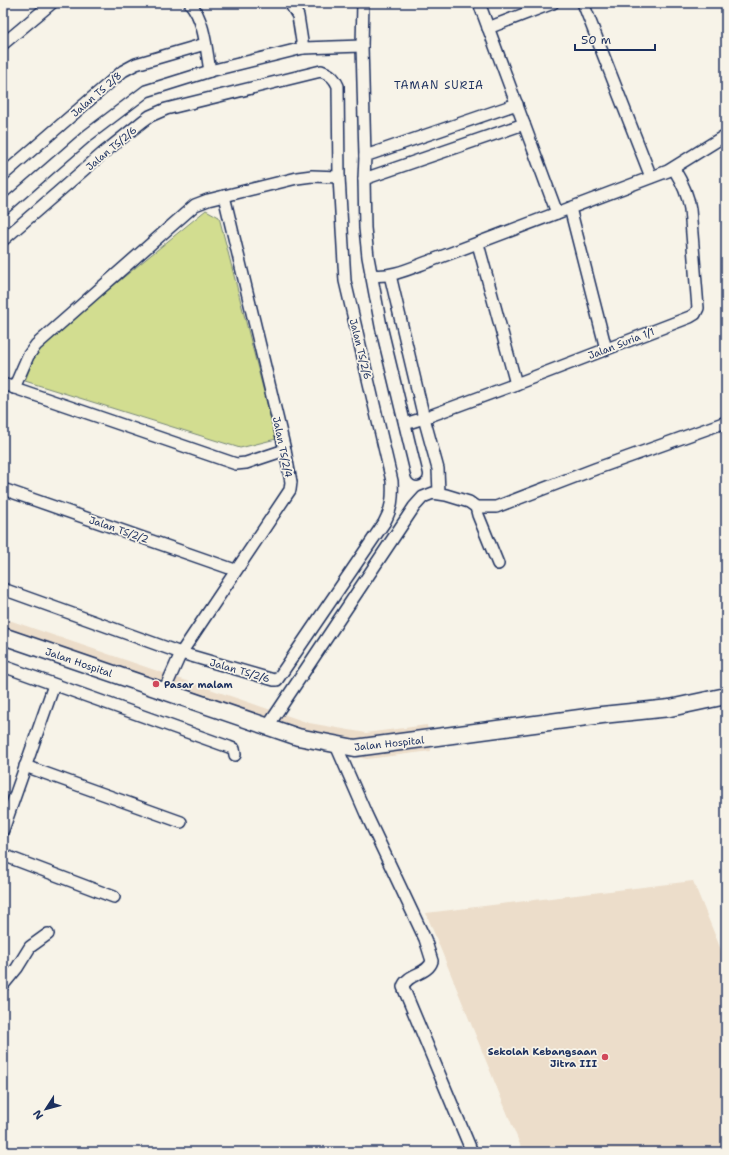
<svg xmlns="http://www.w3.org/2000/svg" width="729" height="1155" font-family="'Shantell Sans',sans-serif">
	<rect width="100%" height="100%" fill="#f7f3e8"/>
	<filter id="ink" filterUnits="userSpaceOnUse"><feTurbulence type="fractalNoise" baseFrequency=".025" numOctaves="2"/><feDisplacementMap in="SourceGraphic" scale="8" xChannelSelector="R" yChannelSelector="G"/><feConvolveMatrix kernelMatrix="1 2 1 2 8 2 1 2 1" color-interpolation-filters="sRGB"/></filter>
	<g filter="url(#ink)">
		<g fill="#ecddca">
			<polygon points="3,618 309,723 366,733 427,725 431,751 367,759 302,748 3,645"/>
			<polygon points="693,881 726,962 726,1152 523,1152 426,913"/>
		</g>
		<polygon fill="#d2dd90" stroke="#768677" points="206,210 219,217 276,439 240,448 25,381 37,348"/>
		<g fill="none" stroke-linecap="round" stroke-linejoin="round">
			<g stroke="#1b2f5e" stroke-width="14">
				<g id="street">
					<path d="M 190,3 C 205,21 206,49 210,71"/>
					<polyline points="290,3 298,16 303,48"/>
					<polyline points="363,3 362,46 365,156 364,179 365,228 368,257 381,326 417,475"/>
					<polyline points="479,3 557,213"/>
					<polyline points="583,3 651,177"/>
					<polyline points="488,28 553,3"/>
					<polyline points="3,44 52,3"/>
					<polyline points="365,156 517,104"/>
					<polyline points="3,175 123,71 136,64 205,44"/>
					<polyline points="364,179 524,124"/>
					<polyline points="570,208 606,349"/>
					<polyline points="3,209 88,135 146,91 210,71 303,48 362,46"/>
					<path d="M 3,240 L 102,154 L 143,121 L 150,116 L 166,109 L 321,71 C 330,74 334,77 338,86 L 339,177 L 345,281 L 392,481 C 393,497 392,509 384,523 L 277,680 L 274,680 L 181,653 L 3,589"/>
					<polyline points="478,244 516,384"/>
					<path d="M 371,275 C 391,278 411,268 430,261 L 668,171 L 726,135"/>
					<polyline points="390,275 424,418 438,469 439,493"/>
					<polyline points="3,384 236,464 246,463 285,450"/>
					<polyline points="14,388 28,356 36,345 195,205 208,200 297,178 312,176 339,177"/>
					<path d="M 405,424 L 424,418 L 516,384 L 690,317 L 695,314 L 698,308 L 690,209 C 688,194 682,182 674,169"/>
					<polyline points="3,489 235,570"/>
					<polyline points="476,507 478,515 498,564"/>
					<polyline points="3,666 229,747 234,749 235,755"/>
					<polyline points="164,691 181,653 290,490 291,482 285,450 224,196"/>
					<polyline points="268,726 414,507 423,497 433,493 446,495 469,502 476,507 496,507 595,469 726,422"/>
					<path d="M 335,743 L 366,814 L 425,939 L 432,961 C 428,975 407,973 403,987 L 472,1152"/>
					<polyline points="25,766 181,822"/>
					<polyline points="3,830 54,685"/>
					<polyline points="3,855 114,897"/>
					<polyline points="3,985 17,968 30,947 48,934"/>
				</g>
			</g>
			<g stroke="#1b2f5e" stroke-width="19">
				<polyline id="secondary" points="3,636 298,737 355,748 602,715 670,708 726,696"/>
			</g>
			<use href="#street" stroke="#f7f3e8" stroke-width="11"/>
			<use href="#secondary" stroke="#f7f3e8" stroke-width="16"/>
		</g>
	</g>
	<g fill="#d1495b" stroke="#f7f3e8" stroke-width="1.5">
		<circle cx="156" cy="684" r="4"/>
		<circle cx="605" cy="1057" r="4"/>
	</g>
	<g text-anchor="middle" stroke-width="3.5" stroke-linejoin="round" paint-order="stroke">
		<g font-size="10" fill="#1b2f5e" stroke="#f7f3e8">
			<text transform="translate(96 94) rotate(-41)" y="4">Jalan TS 2/8</text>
			<text transform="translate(111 148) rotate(-40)" y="4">Jalan TS/2/6</text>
			<text transform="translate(621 343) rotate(-21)" y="4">Jalan Suria 1/1</text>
			<text transform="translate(361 349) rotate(76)" y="4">Jalan TS/2/6</text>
			<text transform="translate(283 447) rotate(78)" y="4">Jalan TS/2/4</text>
			<text transform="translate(119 529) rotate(19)" y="4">Jalan TS/2/2</text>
			<text transform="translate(79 662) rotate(19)" y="4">Jalan Hospital</text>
			<text transform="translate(240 670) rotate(16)" y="4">Jalan TS/2/6</text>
			<text transform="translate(389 743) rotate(-6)" y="4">Jalan Hospital</text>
		</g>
		<g font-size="10" font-weight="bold" fill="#1b2f5e" stroke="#f7f3e8" text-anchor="start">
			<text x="164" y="688">Pasar malam</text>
			<text x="597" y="1055" text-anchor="end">Sekolah Kebangsaan<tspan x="597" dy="12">Jitra III</tspan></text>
		</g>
		<g font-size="11" letter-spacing="1" fill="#1b2f5e" stroke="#f7f3e8">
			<text x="439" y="89">TAMAN SURIA</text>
		</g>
	</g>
	<rect width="729" height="1155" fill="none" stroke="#f7f3e8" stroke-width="16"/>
	<rect x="8" y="8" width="713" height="1139" fill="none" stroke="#1b2f5e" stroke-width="1.5" filter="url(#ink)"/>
	<g transform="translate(46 1109) rotate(234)" stroke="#f7f3e8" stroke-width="3" paint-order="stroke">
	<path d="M0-3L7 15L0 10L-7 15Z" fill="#1b2f5e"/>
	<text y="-6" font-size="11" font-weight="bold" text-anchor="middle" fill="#1b2f5e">N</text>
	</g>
	<path d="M575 44v6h80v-6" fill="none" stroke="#1b2f5e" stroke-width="2"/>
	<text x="581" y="44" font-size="12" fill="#1b2f5e" stroke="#f7f3e8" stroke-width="3" paint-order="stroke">50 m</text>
</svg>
